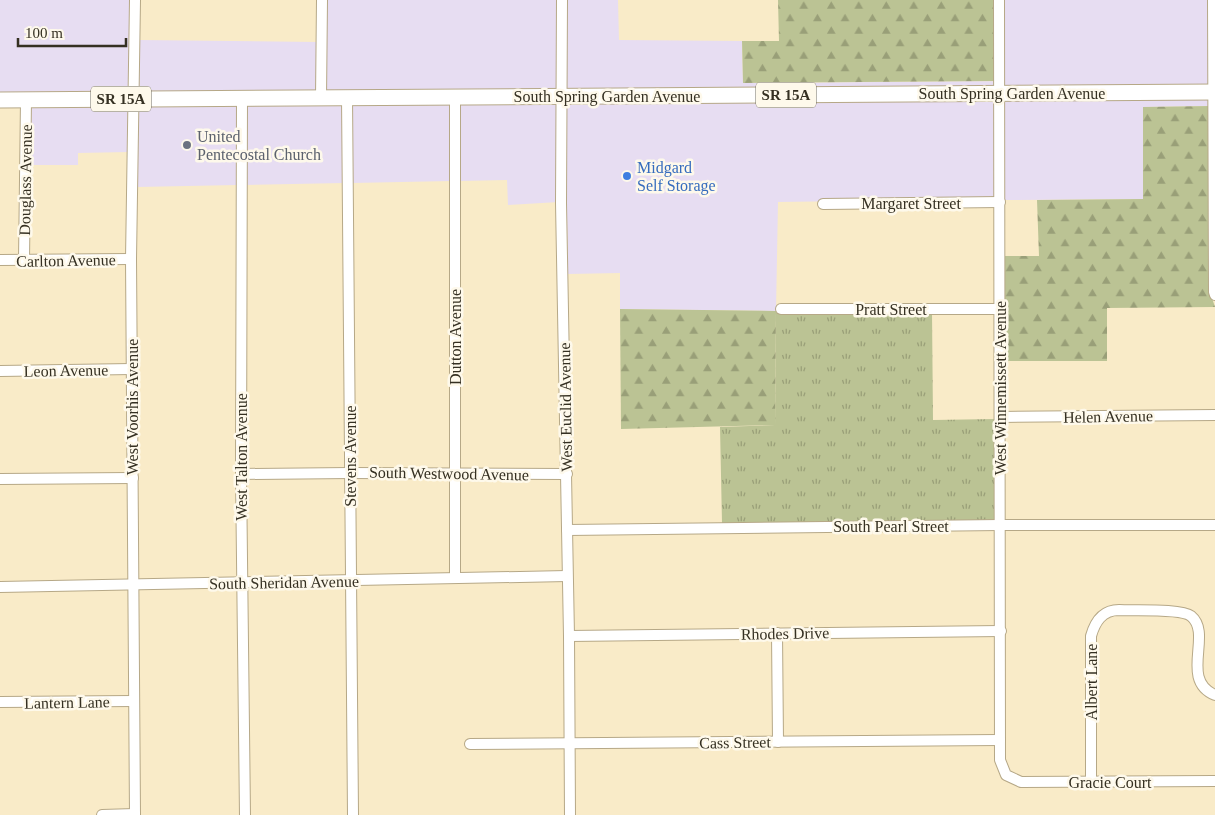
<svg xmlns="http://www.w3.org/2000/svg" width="1215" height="815" font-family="'Times New Roman',serif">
	<defs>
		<pattern id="grass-tufts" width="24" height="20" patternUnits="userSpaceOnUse" patternTransform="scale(1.25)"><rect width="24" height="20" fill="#bbc394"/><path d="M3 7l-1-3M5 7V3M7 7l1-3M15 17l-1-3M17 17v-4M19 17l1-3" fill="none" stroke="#999f78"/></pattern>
		<pattern id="forest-firs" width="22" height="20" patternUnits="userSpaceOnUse" patternTransform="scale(1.25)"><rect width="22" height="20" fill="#bbc394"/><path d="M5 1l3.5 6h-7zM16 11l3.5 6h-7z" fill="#999f78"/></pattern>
	</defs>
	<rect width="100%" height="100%" fill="#f9ebc8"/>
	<g fill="#e7ddf2">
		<polygon points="0,0 131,0 129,95 0,96"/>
		<polygon points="326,0 558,0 556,92 325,94"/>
		<polygon points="566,0 618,0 619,40 742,41 743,83 749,83 995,81 993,0 995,0 995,90 565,92"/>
		<polygon points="1003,0 1209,0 1210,88 1003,90"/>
		<polygon points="139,40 317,42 317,94 138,95"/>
		<polygon points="1210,96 1210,106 1143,107 1143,199 1004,200 1003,97"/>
		<polygon points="995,97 995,199 778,202 776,311 620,309 620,273 568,274 565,99"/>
		<polygon points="557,99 559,202 508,205 507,180 459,181 459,100"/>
		<polygon points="451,100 451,181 352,183 351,101"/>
		<polygon points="343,101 344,183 245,185 246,102"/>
		<polygon points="237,102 237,185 137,187 138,103"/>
		<polygon points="30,103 129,103 129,152 78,153 78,165 29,165"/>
	</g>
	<polygon fill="url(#grass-tufts)" points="776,311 777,313 932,312 933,420 996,419 996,521 722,523 720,427 775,425"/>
	<g fill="url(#forest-firs)">
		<polygon points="778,0 993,0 995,81 743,83 742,41 779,41"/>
		<polygon points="1210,106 1210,292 1215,307 1107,308 1107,361 1004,361 1004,256 1039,256 1037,200 1143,199 1143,107"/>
		<polygon points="620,309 776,311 775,425 621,429"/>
	</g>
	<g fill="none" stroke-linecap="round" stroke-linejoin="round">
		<g stroke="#b6a887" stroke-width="12">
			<g id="minor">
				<polyline points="562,0 561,203 569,636 570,815"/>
				<polyline points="999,0 1000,760 1006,775 1021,782 1215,781"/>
				<polyline points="1213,0 1214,292 1215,295"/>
				<polyline points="347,97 353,815"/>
				<polyline points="455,97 455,578"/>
				<polyline points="242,98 241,474 245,815"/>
				<polyline points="321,98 322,0"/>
				<polyline points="823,204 1000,202"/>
				<polyline points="0,260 131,259"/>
				<polyline points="24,260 26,100"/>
				<polyline points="781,309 1000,309"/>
				<polyline points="0,371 132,369"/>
				<polyline points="1000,417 1215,415"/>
				<polyline points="241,474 350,473 567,474"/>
				<polyline points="0,479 133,478"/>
				<polyline points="567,530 1000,525 1215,525"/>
				<polyline points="0,587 567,576"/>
				<polyline points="777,633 778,742"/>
				<polyline points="569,636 1001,631"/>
				<polyline points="0,702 134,701"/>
				<polyline points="470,744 1000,740"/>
				<path d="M 1091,782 L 1091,636 C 1095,622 1102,610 1119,610 C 1133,611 1181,608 1191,616 C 1213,634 1179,680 1215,695"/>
				<polyline points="102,815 135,814"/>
				<polyline points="135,815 131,259 135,0"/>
			</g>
		</g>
		<g stroke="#b6a887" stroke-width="17">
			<polyline id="highway" points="0,100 1215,92"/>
		</g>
		<use href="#minor" stroke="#fff" stroke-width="10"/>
		<use href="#highway" stroke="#fff" stroke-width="15"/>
	</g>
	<circle fill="#6b7280" stroke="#fef9eb" stroke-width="2" cx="187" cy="145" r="5"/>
	<circle fill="#3f7fe0" stroke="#fef9eb" stroke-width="2" cx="627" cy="176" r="5"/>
	<g text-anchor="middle" stroke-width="5" stroke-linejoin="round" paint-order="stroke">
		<g fill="#fef9eb" stroke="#716c5e" stroke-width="1">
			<rect x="756" y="82.5" width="60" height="25" rx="4"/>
			<rect x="91" y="86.5" width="60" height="25" rx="4"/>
		</g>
		<g font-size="15" font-weight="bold" fill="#353022">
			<text x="786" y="100">SR 15A</text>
			<text x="121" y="104">SR 15A</text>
		</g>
		<g font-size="16" fill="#353022" stroke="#fef9eb">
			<text x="1012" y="99">South Spring Garden Avenue</text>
			<text x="607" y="102">South Spring Garden Avenue</text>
			<text transform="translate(25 180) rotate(-89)" y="6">Douglass Avenue</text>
			<text x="911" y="209">Margaret Street</text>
			<text transform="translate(66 260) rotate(-1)" y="6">Carlton Avenue</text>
			<text x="891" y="315">Pratt Street</text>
			<text transform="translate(455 337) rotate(-90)" y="6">Dutton Avenue</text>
			<text transform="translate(66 370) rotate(-1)" y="6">Leon Avenue</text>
			<text transform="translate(1000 388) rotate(-90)" y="6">West Winnemissett Avenue</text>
			<text transform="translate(132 407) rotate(-90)" y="6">West Voorhis Avenue</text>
			<text transform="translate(565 407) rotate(-91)" y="6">West Euclid Avenue</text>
			<text transform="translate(1108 416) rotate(-1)" y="6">Helen Avenue</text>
			<text transform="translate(350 456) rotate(-90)" y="6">Stevens Avenue</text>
			<text transform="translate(241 457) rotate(-90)" y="6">West Talton Avenue</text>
			<text transform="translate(449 473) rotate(1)" y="6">South Westwood Avenue</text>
			<text x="891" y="532">South Pearl Street</text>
			<text transform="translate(284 582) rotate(-1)" y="6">South Sheridan Avenue</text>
			<text transform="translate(785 633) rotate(-1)" y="6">Rhodes Drive</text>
			<text transform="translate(1091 682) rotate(-90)" y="6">Albert Lane</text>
			<text transform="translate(67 702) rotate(-1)" y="6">Lantern Lane</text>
			<text transform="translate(735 742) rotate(-1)" y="6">Cass Street</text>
			<text x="1110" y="788">Gracie Court</text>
		</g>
		<g font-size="16" fill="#5b616d" stroke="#fef9eb" text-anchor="start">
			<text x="197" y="142">United<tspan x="197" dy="18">Pentecostal Church</tspan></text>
		</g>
		<g font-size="16" fill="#366cbe" stroke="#fef9eb" text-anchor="start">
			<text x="637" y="173">Midgard<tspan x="637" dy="18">Self Storage</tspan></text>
		</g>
	</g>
	<path d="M18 38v8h108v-8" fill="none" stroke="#353022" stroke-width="2.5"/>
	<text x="25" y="38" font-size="15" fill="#353022" stroke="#fef9eb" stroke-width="4" paint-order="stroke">100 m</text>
</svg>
